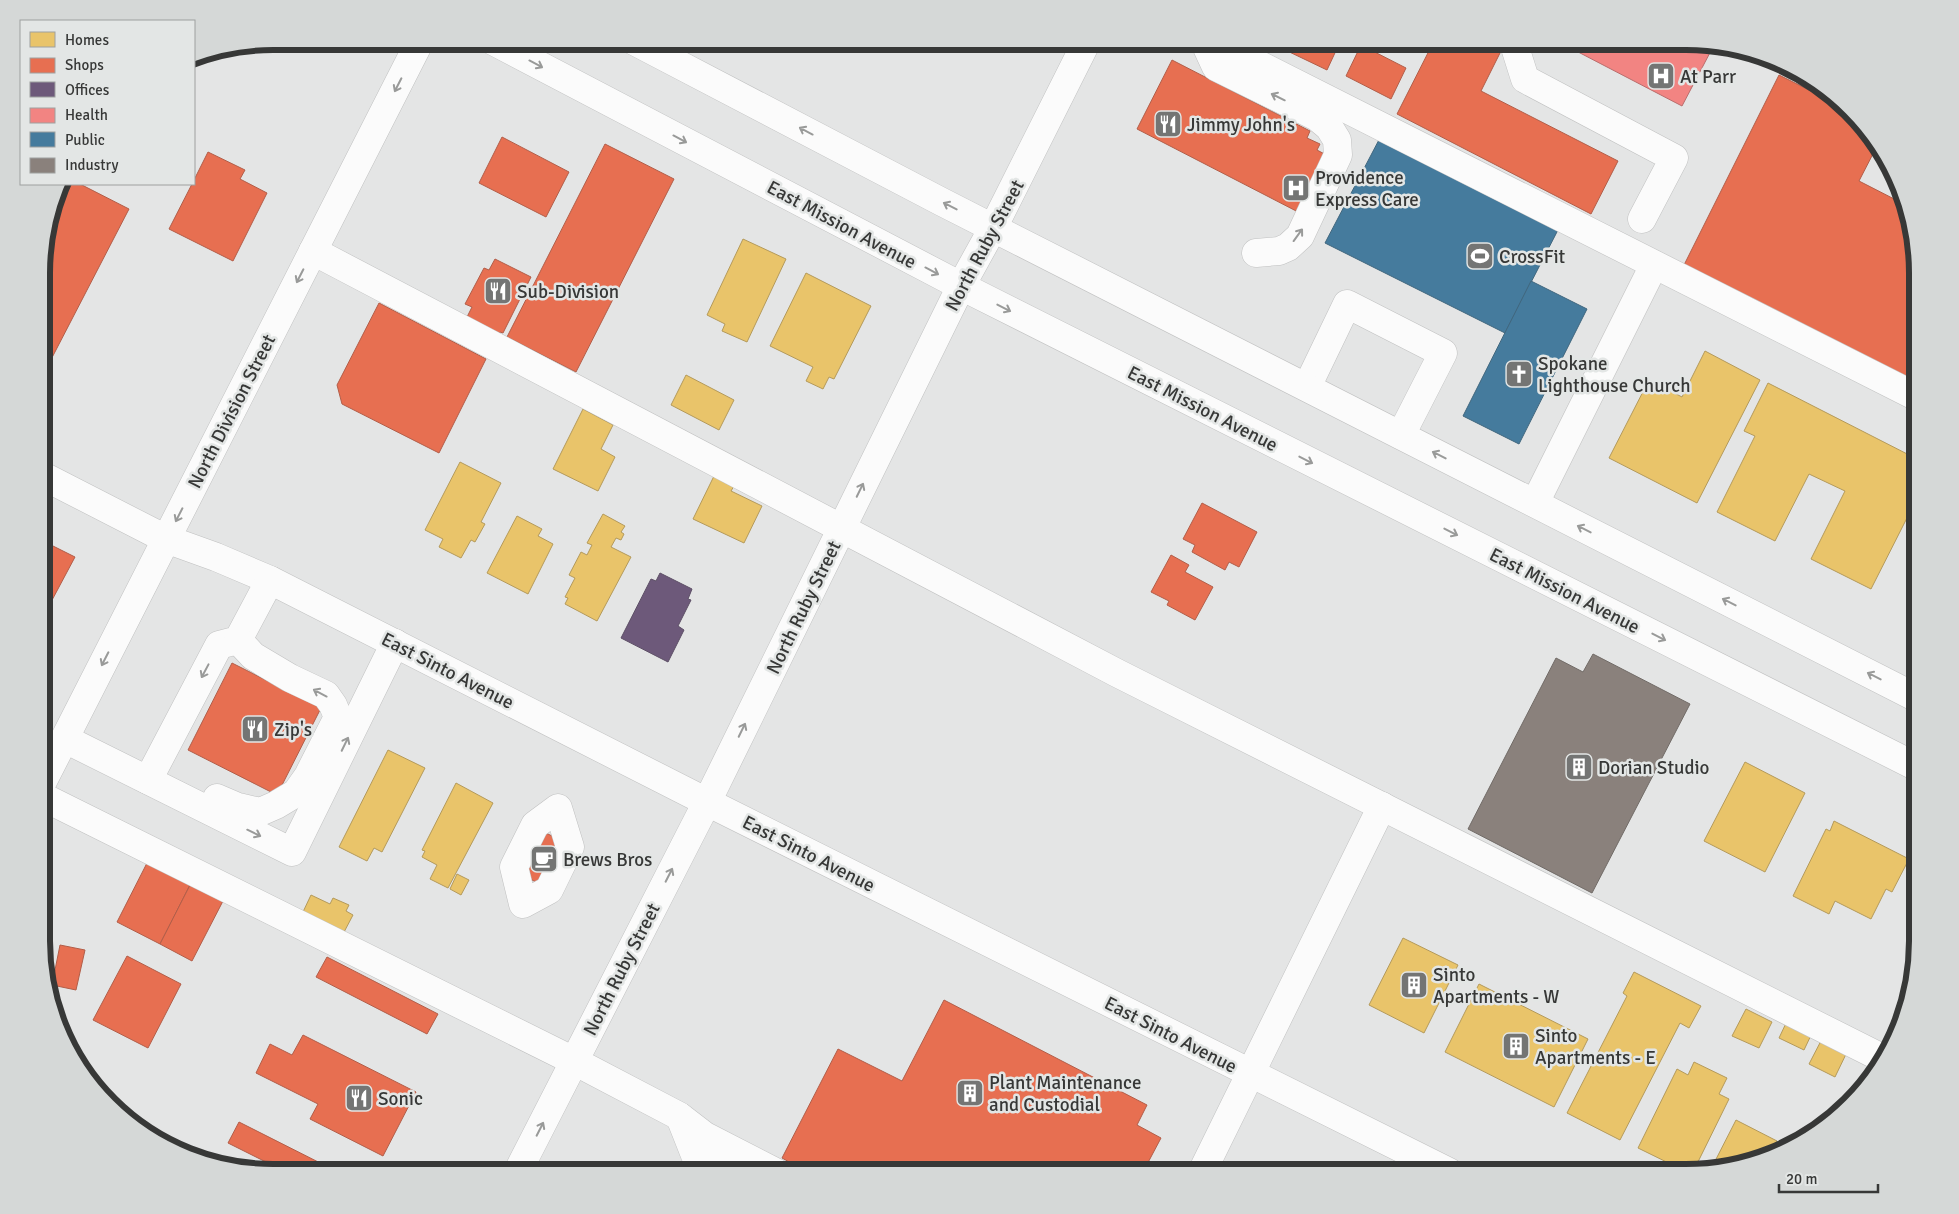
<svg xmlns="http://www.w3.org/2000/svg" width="1959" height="1214" font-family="Signika,sans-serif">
	<rect width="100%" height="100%" fill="#e4e5e5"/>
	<g fill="#e9c46a" stroke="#b49a5b">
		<polygon points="743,239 786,259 747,342 722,331 725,324 707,315"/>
		<polygon points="806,273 871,306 834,379 829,377 823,389 806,381 813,367 770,346"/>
		<polygon points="1705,351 1760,380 1697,503 1609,458 1649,380 1682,397"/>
		<polygon points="686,375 734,400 719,430 671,405"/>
		<polygon points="1768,383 1917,459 1917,518 1909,514 1871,589 1811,559 1845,491 1809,474 1775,541 1717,512 1755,436 1744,431"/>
		<polygon points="583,409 613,425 601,449 615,457 598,491 553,469"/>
		<polygon points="460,462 501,483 481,522 485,524 475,542 471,540 461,558 439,547 443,539 425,530"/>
		<polygon points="714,476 734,486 731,491 762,506 744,543 693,519"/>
		<polygon points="603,514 625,526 621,532 624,534 621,540 616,538 611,547 631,557 597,621 565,604 568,598 565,597 575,578 569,575 581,552 587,555 592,545 587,543"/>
		<polygon points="517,516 542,529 538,536 553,544 528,594 487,573"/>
		<polygon points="388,750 425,768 382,852 374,848 367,861 339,847"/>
		<polygon points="1745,762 1805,793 1765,872 1704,841"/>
		<polygon points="456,783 493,803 448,888 430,879 437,865 422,857 425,851 422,850"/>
		<polygon points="1834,821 1909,859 1892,892 1886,889 1871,919 1835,901 1829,914 1793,896 1826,829 1830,831"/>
		<polygon points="457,874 469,880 461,895 450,889"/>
		<polygon points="311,895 330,904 333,898 349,905 346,911 353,915 343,934 302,914"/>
		<polygon points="1403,938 1458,965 1424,1033 1369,1005"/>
		<polygon points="1634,972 1701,1006 1689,1028 1680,1023 1620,1140 1567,1113 1627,996 1623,993"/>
		<polygon points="1479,984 1588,1039 1554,1107 1445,1052"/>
		<polygon points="1746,1009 1772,1022 1759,1048 1732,1036"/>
		<polygon points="1788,1019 1813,1031 1804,1050 1779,1038"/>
		<polygon points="1823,1037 1848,1050 1835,1077 1809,1064"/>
		<polygon points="1694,1062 1727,1078 1719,1094 1729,1099 1693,1172 1687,1172 1638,1148 1677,1069 1688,1075"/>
		<polygon points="1736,1120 1777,1141 1773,1151 1711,1169"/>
	</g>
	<g fill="#e76f51" stroke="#b25e49">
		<polygon points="1282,41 1338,41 1340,42 1327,70 1279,47"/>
		<polygon points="1434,41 1487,41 1502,49 1481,91 1618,161 1591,214 1397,114"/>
		<polygon points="1361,45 1406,68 1391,99 1346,76"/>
		<polygon points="1172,60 1310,131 1307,138 1320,144 1317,150 1330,157 1302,214 1137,129"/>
		<polygon points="1779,75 1837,104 1877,146 1859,181 1900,202 1917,258 1917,384 1683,267"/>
		<polygon points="502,137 569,172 546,217 479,183"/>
		<polygon points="605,144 674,179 576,372 507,337"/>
		<polygon points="208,152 245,170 240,179 267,193 233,261 169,229 192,184 194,184 194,180"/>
		<polygon points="61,184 80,184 129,209 43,375 43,243"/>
		<polygon points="495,259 531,277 503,333 500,332 498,336 466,319 472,307 465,304 484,268 489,270"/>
		<polygon points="379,303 486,359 439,453 342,404 337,385"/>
		<polygon points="1202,503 1257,532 1239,567 1229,562 1225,570 1192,552 1195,545 1183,539"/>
		<polygon points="43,541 75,557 43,617"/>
		<polygon points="1171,555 1189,565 1185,572 1213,587 1195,620 1167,605 1169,601 1151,592"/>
		<polygon points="232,663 321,708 277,795 188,750"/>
		<polygon points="544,832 566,843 544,886 522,875"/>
		<polygon points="147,863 190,885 160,944 117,922"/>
		<polygon points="190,885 223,901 192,961 160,944"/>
		<polygon points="60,945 85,950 76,990 52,985"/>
		<polygon points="127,956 181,984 148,1048 93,1020"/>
		<polygon points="327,957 438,1014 427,1034 316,977"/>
		<polygon points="944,1000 1147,1105 1137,1125 1161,1138 1143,1172 1137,1172 1118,1162 1113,1172 809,1173 782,1158 838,1049 902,1081"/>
		<polygon points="303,1035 416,1092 383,1156 310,1119 318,1104 256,1073 270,1044 292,1055"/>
		<polygon points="239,1122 340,1173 288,1173 228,1143"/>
	</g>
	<polygon fill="#6d597a" stroke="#5d4f66" points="660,573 692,589 688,599 691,600 678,626 684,630 668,662 621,638 651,579 656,581"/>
	<polygon fill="#f28482" stroke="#ba6d6c" points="1557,41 1686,41 1714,45 1682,106"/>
	<g fill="#457b9d" stroke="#41677e">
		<polygon points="1381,136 1560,226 1505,333 1325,243"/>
		<polygon points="1531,281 1587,309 1519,444 1463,416"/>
	</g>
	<polygon fill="#8a817c" stroke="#716b67" points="1593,654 1690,704 1592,893 1468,829 1556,658 1583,672"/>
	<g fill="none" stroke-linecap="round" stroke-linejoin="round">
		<g stroke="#c0c1c1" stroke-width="29">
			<g id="minor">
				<polyline points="1204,41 1216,67 1317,117 1329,127 1337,140 1338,155 1300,236 1288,247 1279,251 1256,253"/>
				<polyline points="1212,41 1917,397"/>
				<polyline points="1513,41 1525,79 1674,158 1642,219"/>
				<polyline points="313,251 1117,673 1884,1059"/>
				<polyline points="1307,387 1347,304 1443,353 1401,435"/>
				<polyline points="43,476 166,539 216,557 270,580 707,802 1449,1172"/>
				<polyline points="1535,503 1654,265"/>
				<polyline points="65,739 292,852 395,643"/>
				<polyline points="148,780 219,645 238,640 270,580"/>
				<polyline points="43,797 574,1061 679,1116 705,1136 777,1173"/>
				<polyline points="217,798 238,807 260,812 276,805 296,793 308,776 338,717 333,705 326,695 290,678 253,656 238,640"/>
				<polygon points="558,808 570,847 549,890 523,904 514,867 535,825"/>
				<polyline points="680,1117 695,1155 725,1173"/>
				<polyline points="1202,1172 1382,806"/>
			</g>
		</g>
		<g stroke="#c0c1c1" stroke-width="29">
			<g id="major">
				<polyline points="493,41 961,286 1917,767"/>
				<polyline points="634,41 942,202 1917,698"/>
				<polyline points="43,781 420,41"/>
				<polyline points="517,1173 707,802 961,286 993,228 1087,41"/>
			</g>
		</g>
		<use href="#minor" stroke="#fbfbfb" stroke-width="28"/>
		<use href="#major" stroke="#fbfbfb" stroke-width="28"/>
	</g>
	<defs><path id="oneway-shaft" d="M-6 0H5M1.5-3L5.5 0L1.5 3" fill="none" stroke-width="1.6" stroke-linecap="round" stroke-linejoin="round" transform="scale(1.25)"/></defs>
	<g stroke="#999a99">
		<use href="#oneway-shaft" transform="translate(536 64) rotate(28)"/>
		<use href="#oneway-shaft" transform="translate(398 85) rotate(117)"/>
		<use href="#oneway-shaft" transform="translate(1278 97) rotate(-154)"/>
		<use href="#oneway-shaft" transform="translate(806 131) rotate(-152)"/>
		<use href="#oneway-shaft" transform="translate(680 139) rotate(28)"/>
		<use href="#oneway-shaft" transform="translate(950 206) rotate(-153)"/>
		<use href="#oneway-shaft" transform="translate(1298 235) rotate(-54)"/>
		<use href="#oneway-shaft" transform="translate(932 271) rotate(28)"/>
		<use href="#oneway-shaft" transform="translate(300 276) rotate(117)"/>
		<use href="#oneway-shaft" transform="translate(1004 308) rotate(27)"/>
		<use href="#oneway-shaft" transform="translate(1439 455) rotate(-153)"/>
		<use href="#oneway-shaft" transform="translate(1306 460) rotate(27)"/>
		<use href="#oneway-shaft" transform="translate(860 490) rotate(-64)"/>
		<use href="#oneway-shaft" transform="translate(179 515) rotate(117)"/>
		<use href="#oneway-shaft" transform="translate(1584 529) rotate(-153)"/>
		<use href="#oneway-shaft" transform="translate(1451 532) rotate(27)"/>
		<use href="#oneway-shaft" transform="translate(1729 602) rotate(-153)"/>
		<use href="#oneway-shaft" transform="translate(1659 637) rotate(27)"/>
		<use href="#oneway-shaft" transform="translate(105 659) rotate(117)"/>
		<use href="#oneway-shaft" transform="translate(205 671) rotate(118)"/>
		<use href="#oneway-shaft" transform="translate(1874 676) rotate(-153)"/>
		<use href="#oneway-shaft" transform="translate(320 693) rotate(-152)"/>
		<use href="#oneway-shaft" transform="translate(742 730) rotate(-64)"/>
		<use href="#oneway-shaft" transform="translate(345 744) rotate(-64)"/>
		<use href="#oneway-shaft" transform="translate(254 833) rotate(26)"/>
		<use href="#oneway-shaft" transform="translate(669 875) rotate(-63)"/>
		<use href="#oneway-shaft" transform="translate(540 1129) rotate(-63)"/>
	</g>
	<defs>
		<g id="hospital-square" transform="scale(1.4375)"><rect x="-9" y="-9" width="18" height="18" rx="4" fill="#747574" stroke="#e3e6e5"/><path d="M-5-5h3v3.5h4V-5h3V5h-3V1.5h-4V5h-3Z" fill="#fff"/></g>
		<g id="restaurant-square" transform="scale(1.4375)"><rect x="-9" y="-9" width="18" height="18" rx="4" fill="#747574" stroke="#e3e6e5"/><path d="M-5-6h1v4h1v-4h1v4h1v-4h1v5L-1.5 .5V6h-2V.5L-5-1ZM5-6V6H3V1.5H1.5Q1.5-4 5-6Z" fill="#fff"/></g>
		<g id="stadium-square" transform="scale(1.4375)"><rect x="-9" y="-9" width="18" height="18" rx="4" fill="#747574" stroke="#e3e6e5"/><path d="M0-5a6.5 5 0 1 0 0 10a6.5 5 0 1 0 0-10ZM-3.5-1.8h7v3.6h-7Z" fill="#fff"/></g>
		<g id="church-square" transform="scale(1.4375)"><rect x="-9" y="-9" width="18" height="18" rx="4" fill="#747574" stroke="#e3e6e5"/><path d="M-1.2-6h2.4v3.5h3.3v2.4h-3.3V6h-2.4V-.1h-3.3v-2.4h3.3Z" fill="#fff"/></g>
		<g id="building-square" transform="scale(1.4375)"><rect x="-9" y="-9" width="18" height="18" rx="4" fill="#747574" stroke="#e3e6e5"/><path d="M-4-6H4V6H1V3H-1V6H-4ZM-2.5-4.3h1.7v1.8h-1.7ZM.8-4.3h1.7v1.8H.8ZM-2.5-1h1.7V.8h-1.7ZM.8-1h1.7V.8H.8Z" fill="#fff"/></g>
		<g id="cafe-square" transform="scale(1.4375)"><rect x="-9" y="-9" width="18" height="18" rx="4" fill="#747574" stroke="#e3e6e5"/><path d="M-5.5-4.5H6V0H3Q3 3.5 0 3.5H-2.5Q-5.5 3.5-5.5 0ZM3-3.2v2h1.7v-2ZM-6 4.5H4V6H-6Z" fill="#fff"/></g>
	</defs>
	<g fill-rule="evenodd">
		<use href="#hospital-square" x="1661" y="76"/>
		<use href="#restaurant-square" x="1168" y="124"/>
		<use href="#hospital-square" x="1296" y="188"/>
		<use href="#stadium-square" x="1480" y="256"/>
		<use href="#restaurant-square" x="498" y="291"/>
		<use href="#church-square" x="1519" y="374"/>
		<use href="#restaurant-square" x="255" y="729"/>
		<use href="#building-square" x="1579" y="767"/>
		<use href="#cafe-square" x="544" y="859"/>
		<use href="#building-square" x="1414" y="985"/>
		<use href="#building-square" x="1516" y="1046"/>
		<use href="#building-square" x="970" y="1093"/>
		<use href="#restaurant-square" x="359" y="1098"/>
	</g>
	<g text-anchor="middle" stroke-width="5" stroke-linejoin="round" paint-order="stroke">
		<g font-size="19" fill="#373837" stroke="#e3e6e5" text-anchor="start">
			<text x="1680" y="83">At Parr</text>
			<text x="1187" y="131">Jimmy John's</text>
			<text x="1315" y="184">Providence<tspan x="1315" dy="22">Express Care</tspan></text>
			<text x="1499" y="263">CrossFit</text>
			<text x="517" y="298">Sub-Division</text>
			<text x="1538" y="370">Spokane<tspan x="1538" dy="22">Lighthouse Church</tspan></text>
			<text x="274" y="736">Zip's</text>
			<text x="1598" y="774">Dorian Studio</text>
			<text x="563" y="866">Brews Bros</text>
			<text x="1433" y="981">Sinto<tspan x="1433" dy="22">Apartments - W</tspan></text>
			<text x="1535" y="1042">Sinto<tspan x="1535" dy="22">Apartments - E</tspan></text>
			<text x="989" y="1089">Plant Maintenance<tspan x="989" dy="22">and Custodial</tspan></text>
			<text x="378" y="1105">Sonic</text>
		</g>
		<g font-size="19" fill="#373837" stroke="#e3e6e5">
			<text transform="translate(842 224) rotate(28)" y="7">East Mission Avenue</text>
			<text transform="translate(984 245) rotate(-62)" y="7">North Ruby Street</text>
			<text transform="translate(1203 408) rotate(27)" y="7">East Mission Avenue</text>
			<text transform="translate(231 411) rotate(-63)" y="7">North Division Street</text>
			<text transform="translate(1565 590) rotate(27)" y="7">East Mission Avenue</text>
			<text transform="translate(803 607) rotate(-64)" y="7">North Ruby Street</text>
			<text transform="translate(448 670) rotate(27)" y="7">East Sinto Avenue</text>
			<text transform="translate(809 853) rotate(27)" y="7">East Sinto Avenue</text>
			<text transform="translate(621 969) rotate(-63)" y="7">North Ruby Street</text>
			<text transform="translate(1171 1034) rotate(27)" y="7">East Sinto Avenue</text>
		</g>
	</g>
	<path d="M0 0H1959V1214H0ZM273 50H1686A223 223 0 0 1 1909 273V941A223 223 0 0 1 1686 1164H273A223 223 0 0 1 50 941V273A223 223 0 0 1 273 50Z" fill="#d5d8d7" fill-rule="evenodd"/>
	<path fill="none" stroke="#373837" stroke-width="6" d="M273 50H1686A223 223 0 0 1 1909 273V941A223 223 0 0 1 1686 1164H273A223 223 0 0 1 50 941V273A223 223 0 0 1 273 50Z"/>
	<rect x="20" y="20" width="175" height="165" fill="#e3e6e5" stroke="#9ea09f"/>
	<rect x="30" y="32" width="25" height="15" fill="#e9c46a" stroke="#9ea09f"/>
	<text x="65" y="45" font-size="15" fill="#373837">Homes</text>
	<rect x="30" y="58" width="25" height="15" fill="#e76f51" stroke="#9ea09f"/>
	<text x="65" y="70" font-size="15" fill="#373837">Shops</text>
	<rect x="30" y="82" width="25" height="15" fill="#6d597a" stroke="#9ea09f"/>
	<text x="65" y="95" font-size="15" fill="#373837">Offices</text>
	<rect x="30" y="108" width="25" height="15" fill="#f28482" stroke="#9ea09f"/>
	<text x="65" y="120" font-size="15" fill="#373837">Health</text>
	<rect x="30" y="132" width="25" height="15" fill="#457b9d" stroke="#9ea09f"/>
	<text x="65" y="145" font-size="15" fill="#373837">Public</text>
	<rect x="30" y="158" width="25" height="15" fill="#8a817c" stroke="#9ea09f"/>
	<text x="65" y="170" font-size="15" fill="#373837">Industry</text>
	<path d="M1779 1184v8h99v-8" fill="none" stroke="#373837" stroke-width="2.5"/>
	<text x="1786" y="1184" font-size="15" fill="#373837" stroke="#e3e6e5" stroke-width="4" paint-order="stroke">20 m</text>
</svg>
